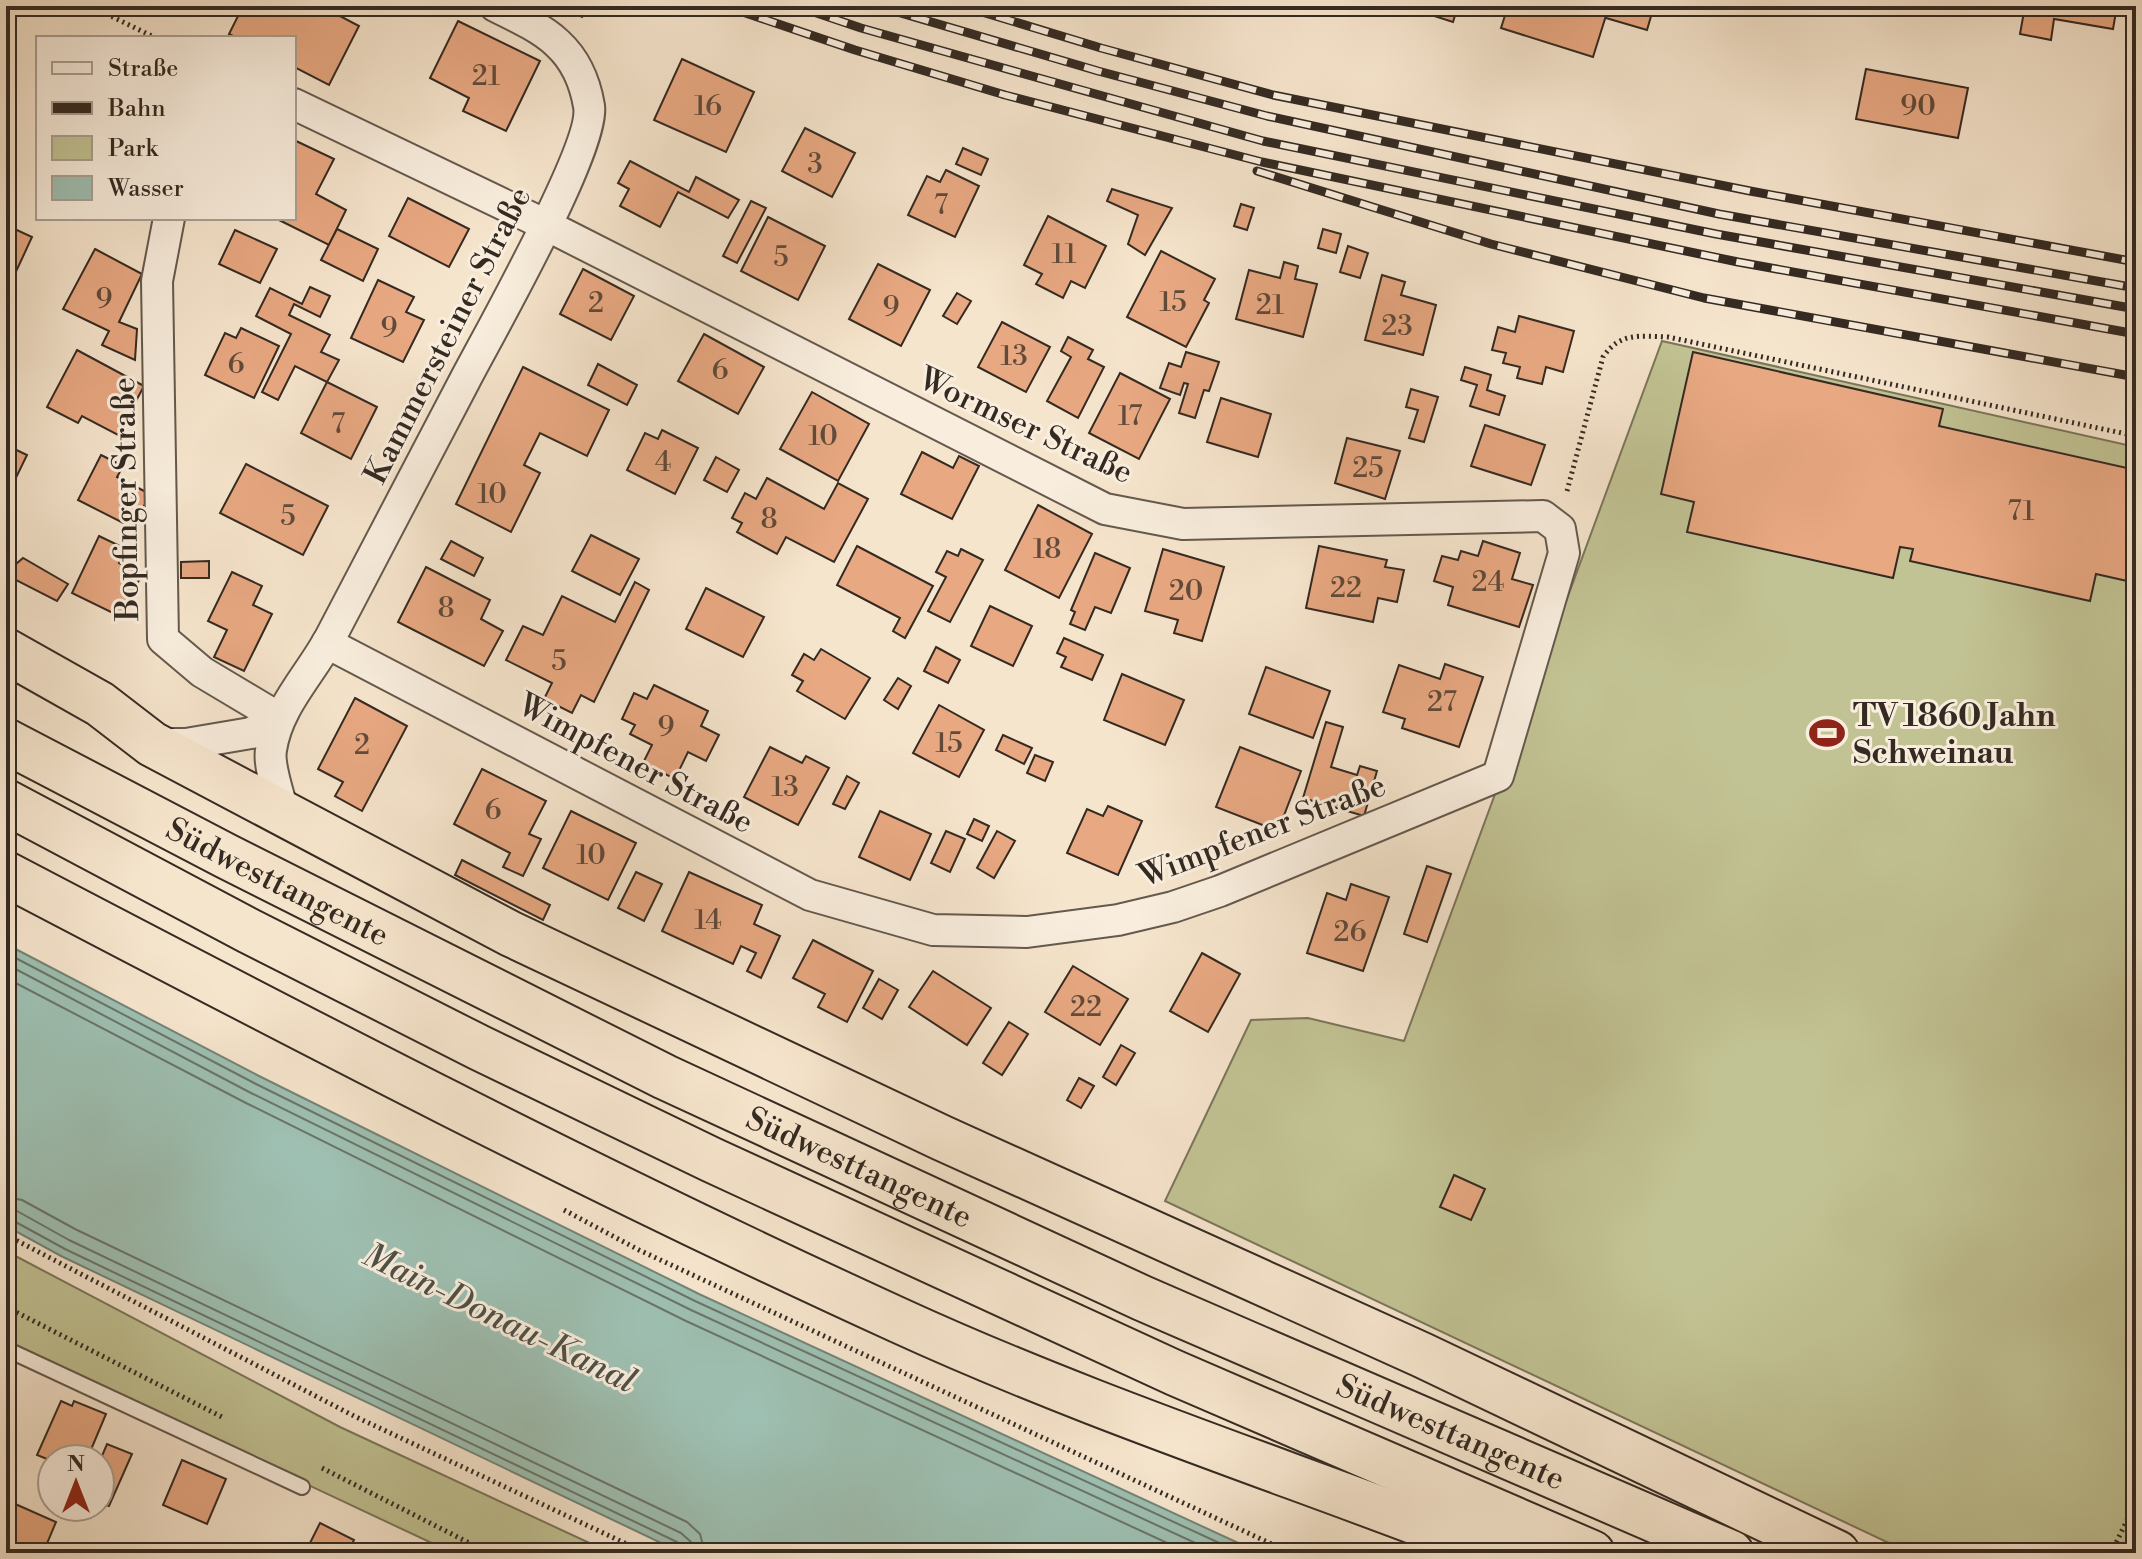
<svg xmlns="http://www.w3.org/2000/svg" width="2142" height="1559" font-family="'Libre Bodoni',serif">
	<rect width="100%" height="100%" fill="#f6e5cd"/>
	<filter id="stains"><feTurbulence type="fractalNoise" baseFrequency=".0025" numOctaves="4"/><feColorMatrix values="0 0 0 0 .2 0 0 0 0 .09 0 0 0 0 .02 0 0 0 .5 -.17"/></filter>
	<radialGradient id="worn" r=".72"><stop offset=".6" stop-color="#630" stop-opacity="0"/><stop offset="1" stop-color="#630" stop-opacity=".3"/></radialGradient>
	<g fill="#c2c394" stroke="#7b765b" stroke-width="2">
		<polygon points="1662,341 2136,447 2136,1553 1910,1553 1165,1201 1251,1020 1308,1018 1404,1041"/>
		<polygon points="6,1251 340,1427 611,1553 453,1553 6,1343"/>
	</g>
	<polygon fill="#9ec0b2" stroke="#748478" stroke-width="2" points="6,944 259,1076 699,1294 1260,1553 682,1553 61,1256 6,1226"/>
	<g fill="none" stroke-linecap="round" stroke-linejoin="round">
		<g stroke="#69756a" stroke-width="2">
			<polyline points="6,953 256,1084 695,1301 1241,1553"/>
			<polyline points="6,964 251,1093 691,1310 1217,1553"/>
			<polyline points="6,978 246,1103 686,1321 1189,1553"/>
			<polyline points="6,1197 22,1200 75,1229 687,1522 700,1534 705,1553"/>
			<polyline points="6,1209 17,1211 69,1240 681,1533 691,1542 693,1553"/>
			<polyline points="6,1219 12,1220 65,1249 677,1542 682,1546 683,1553"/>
		</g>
	</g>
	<g fill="#e8a882" stroke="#342a22" stroke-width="2">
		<polygon points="243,6 321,6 359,26 329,85 294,67 294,38 237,38 229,34"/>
		<polygon points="568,6 581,6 586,8 582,17 567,10"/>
		<polygon points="1403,6 1458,6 1453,22"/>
		<polygon points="1508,6 1609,6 1593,57 1501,28"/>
		<polygon points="1609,6 1654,6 1647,30 1606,18"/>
		<polygon points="2025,6 2117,6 2113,29 2054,19 2051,40 2020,34"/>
		<polygon points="458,21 540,61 506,131 463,111 469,98 430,78"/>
		<polygon points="682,59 754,92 726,152 654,120"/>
		<polygon points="1866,69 1968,88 1958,138 1856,119"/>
		<polygon points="805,128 855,153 832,197 782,171"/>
		<polygon points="294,140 334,159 316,194 346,210 329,245 275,218 294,218"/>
		<polygon points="963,148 988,159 981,175 956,164"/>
		<polygon points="630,161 689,192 696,177 739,200 728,218 678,192 660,227 620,206 629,189 618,183"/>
		<polygon points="946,170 979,186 955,237 908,215 927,176 940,182"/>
		<polygon points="1112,189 1172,208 1145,255 1128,244 1138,215 1107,201"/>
		<polygon points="408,198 469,229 449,267 389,236"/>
		<polygon points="751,201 766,208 737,263 723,256"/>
		<polygon points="1241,204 1254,208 1247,230 1234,226"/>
		<polygon points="1048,216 1106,246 1085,288 1071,281 1063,298 1036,284 1042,274 1024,265"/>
		<polygon points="768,217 825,246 798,300 741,271"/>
		<polygon points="6,225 32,237 14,276 6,272"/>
		<polygon points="337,229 378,249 363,281 321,260"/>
		<polygon points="1323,229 1341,234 1336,253 1318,248"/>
		<polygon points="235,230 277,249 260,283 219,264"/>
		<polygon points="1348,246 1368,253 1360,278 1340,272"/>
		<polygon points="95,249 142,274 119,322 137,329 135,360 102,345 109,331 63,309"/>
		<polygon points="1161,251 1215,279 1204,300 1209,303 1186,347 1127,317"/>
		<polygon points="1284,262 1298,266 1295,279 1317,284 1303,337 1236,319 1249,270 1280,278"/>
		<polygon points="878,264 930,290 901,346 849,319"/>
		<polygon points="583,269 634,296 611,340 560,314"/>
		<polygon points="1382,275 1405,282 1401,295 1436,305 1423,355 1365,340"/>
		<polygon points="378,280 414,297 406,312 424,320 403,362 351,338"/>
		<polygon points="310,287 330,296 320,317 294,304 289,315 330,335 321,352 339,360 327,382 377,407 351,459 301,433 327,382 295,366 278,400 262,392 291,334 256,316 270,288 302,304"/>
		<polygon points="957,293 971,301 957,324 943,316"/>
		<polygon points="1519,316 1574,331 1563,372 1546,367 1542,384 1517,378 1520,367 1503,363 1506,353 1492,350 1498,327 1515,332"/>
		<polygon points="1002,322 1050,347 1026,392 978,367"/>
		<polygon points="241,328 279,346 254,398 205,375 225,333 236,338"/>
		<polygon points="704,334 764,367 738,414 678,381"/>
		<polygon points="1068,337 1093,350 1088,359 1104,367 1078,418 1047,401 1071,357 1061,351"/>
		<polygon points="77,350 144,386 118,435 82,416 78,423 47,407"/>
		<polygon points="1186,352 1219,362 1209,391 1204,390 1195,418 1179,413 1188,384 1184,383 1180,395 1160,388 1169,363 1181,367"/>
		<polygon points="1693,352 1943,409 1939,426 2136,470 2136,583 2096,574 2090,601 1910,561 1913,549 1900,547 1893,578 1687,532 1694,502 1661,494"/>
		<polygon points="598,364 637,385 627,405 588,385"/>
		<polygon points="523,367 609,410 587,456 540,433 524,465 540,473 511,532 456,504"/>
		<polygon points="1465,367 1491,375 1487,390 1505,396 1499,415 1470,406 1477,385 1461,380"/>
		<polygon points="1120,373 1170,399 1139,459 1089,433"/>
		<polygon points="1411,389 1438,397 1424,442 1409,438 1418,410 1406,407"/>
		<polygon points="812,392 869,424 838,481 780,449"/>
		<polygon points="1221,398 1271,414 1258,457 1207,442"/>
		<polygon points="1485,425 1545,445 1531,485 1471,466"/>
		<polygon points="662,430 698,448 675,494 627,470 645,433 658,439"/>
		<polygon points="1347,438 1400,451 1385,499 1335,483"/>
		<polygon points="6,445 27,455 12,486 6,483"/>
		<polygon points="922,452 953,468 959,456 979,466 952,519 901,494"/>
		<polygon points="101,455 123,466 117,477 150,494 133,528 78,500"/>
		<polygon points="716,457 739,470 727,492 704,480"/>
		<polygon points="246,464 328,506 303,555 220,513"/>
		<polygon points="767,478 824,509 838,483 868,499 834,562 786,537 777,554 737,532 742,523 732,518 745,493 756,499"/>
		<polygon points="1038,505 1092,534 1059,598 1005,570"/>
		<polygon points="591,535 639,559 620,595 572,571"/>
		<polygon points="99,536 126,549 119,563 142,574 121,617 72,593"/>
		<polygon points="451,541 483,558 474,576 441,559"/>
		<polygon points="1483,541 1520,553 1512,579 1533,585 1519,627 1448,605 1453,587 1434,581 1442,556 1458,560 1461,551 1478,556"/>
		<polygon points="857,546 933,586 905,638 893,631 900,618 837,585"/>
		<polygon points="1319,546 1387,560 1385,567 1404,570 1397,602 1378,598 1373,622 1306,608"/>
		<polygon points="961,549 983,560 950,622 928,611 946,577 936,572 947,551 958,556"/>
		<polygon points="1163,549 1224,567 1202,641 1174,633 1178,620 1145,611"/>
		<polygon points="1095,553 1130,568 1111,613 1095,607 1085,630 1070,624 1075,612 1071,610"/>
		<polygon points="6,557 16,564 23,558 68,584 57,601 6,575"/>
		<polygon points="209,561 209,578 181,578 181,562"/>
		<polygon points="426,567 490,600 481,619 503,631 484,666 398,622"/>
		<polygon points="232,572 262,586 253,605 272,614 244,671 214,657 227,630 208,621"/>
		<polygon points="635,582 649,590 594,702 581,695 572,713 544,699 552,683 506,660 523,626 543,635 562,596 615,622"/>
		<polygon points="706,588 764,617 743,657 686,629"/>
		<polygon points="990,606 1032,626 1013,666 971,646"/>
		<polygon points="1064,638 1103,655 1092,680 1061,667 1066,657 1057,653"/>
		<polygon points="936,647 960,660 948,683 924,671"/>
		<polygon points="821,649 870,678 845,719 797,691 803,681 792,675 804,654 814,660"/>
		<polygon points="1445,664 1483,677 1459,747 1402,728 1405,719 1383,712 1399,665 1440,679"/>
		<polygon points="1266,667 1330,691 1313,738 1249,714"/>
		<polygon points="1122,674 1184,700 1165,745 1104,720"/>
		<polygon points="898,678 911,686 898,709 884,700"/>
		<polygon points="654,685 708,711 701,726 719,735 706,761 688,752 675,779 643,763 652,745 630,734 635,725 622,719 634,693 647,699"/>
		<polygon points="355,698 407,726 362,811 335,796 343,782 318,769"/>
		<polygon points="939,705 984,730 959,777 913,753"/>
		<polygon points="1326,722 1343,727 1331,767 1357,775 1360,766 1377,771 1364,816 1303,798"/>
		<polygon points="1003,735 1032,748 1024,764 996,750"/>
		<polygon points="770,747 802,763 806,756 829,768 798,825 744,797"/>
		<polygon points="1240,747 1301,771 1278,831 1216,807"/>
		<polygon points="1035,755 1053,762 1045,781 1027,773"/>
		<polygon points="482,769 546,801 529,834 541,839 523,876 503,867 510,853 454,824"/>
		<polygon points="847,776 859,783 845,809 833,804"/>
		<polygon points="1108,806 1142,821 1118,875 1067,853 1087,809 1103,816"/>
		<polygon points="571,811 636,843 608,900 543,868"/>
		<polygon points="880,811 931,834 910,880 859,857"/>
		<polygon points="974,819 989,826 982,841 967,834"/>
		<polygon points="946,831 965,839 950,872 931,863"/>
		<polygon points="997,831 1015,841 994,878 977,868"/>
		<polygon points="462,860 550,905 543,920 455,875"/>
		<polygon points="1427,866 1451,874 1427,942 1404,934"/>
		<polygon points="636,872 662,884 644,921 618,908"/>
		<polygon points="689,872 762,905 754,924 780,936 761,978 747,971 756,953 741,946 733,964 662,931"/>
		<polygon points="1351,884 1389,897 1363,971 1307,953 1327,893 1346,900"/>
		<polygon points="813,940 873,971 847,1022 818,1007 825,994 793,978"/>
		<polygon points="1202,953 1240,974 1208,1032 1170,1011"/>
		<polygon points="1073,966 1128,999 1100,1045 1045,1012"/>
		<polygon points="933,971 991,1008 967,1045 909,1007"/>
		<polygon points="879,979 898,990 882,1019 863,1008"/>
		<polygon points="1009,1022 1028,1034 1002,1075 983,1063"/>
		<polygon points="1121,1045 1135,1053 1116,1085 1103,1077"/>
		<polygon points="1079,1078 1094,1086 1081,1108 1067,1100"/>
		<polygon points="1454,1175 1485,1189 1471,1220 1440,1207"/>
		<polygon points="61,1401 72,1406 74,1401 106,1414 90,1452 102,1456 107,1444 132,1454 109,1506 100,1503 100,1459 52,1459 52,1461 37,1455"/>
		<polygon points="182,1460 226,1479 207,1524 163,1505"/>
		<polygon points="13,1503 56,1522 43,1553 6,1553 6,1519"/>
		<polygon points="320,1523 354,1540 348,1553 305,1553"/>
		<polygon points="144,1543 169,1553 140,1553"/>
	</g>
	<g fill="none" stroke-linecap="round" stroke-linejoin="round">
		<g stroke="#64594d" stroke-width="18">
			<polyline id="lane" points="6,1349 302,1487"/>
		</g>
		<g stroke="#64594d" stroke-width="34">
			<g id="street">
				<polyline points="294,104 546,225 1105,509 1183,524 1543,516 1560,529 1564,553 1498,776 1220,891 1173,907 1118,920 1027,932 933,930 810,895 327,643"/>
				<polyline points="169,218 157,281 163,639 202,672 279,718"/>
				<polyline points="158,744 186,744 251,733 279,718"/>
				<path d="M 284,815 C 280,798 268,766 271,750 C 277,707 310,675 330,638 C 375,552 420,466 465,380 C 489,334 596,146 589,106 C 579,46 544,30 495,6"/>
			</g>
		</g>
		<g stroke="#342a22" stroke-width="48">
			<g id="highway">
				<polyline points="6,651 100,704 152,744 511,934 942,1138 1422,1355 1837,1553"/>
				<path id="s1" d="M 6,741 L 226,856 L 665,1077 L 1142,1298 L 1731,1553"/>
				<polyline points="6,802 249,931 480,1048 712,1160 1175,1373 1592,1553"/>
				<path d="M 6,874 C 300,1028 595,1182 898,1320 C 1092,1409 1297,1475 1497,1553"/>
			</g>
		</g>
		<g stroke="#342a22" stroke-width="5" stroke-dasharray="2 4" stroke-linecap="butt">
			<polyline points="90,6 156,38"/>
			<polyline points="6,50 11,52"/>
			<path d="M 1567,491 L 1603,357 C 1620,332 1639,336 1668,337 L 2136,436"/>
			<polyline points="564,1210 639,1250 1291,1553"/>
			<polyline points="6,1235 354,1416 646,1553"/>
			<polyline points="6,1307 224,1418"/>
			<polyline points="322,1468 489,1553"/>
			<polyline points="2111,1553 2136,1502"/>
		</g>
		<use href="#lane" stroke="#f9eede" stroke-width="14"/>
		<use href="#street" stroke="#f9eede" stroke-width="30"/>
		<use href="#highway" stroke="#f6e5cd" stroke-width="44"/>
		<g stroke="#342a22" stroke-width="9">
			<g id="rail">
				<polyline points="725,6 855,50 1005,95 1262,162 1738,262 2136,334"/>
				<polyline points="796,6 861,28 1263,141 1716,234 2136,309"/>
				<polyline points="877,6 1098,71 1267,116 1719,214 2136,288"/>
				<polyline points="962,6 1101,48 1273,95 1750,191 2136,262"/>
				<polyline points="1257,171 1491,244 1704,298 2136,377"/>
			</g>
		</g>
		<use href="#rail" stroke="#f9eede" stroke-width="6" stroke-dasharray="18" stroke-linecap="butt"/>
	</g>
	<defs>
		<g id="stadium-bare" transform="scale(2.76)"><path d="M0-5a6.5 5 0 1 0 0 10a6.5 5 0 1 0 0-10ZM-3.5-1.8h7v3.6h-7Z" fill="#8f2418" stroke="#f9eede" stroke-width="2.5" paint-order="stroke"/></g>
	</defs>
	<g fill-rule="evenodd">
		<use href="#stadium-bare" x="1827" y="733"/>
	</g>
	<g text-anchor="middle" stroke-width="6" stroke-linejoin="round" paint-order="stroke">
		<g font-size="28" fill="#614a3a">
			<text x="486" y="85">21</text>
			<text x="708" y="115">16</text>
			<text x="1918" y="115">90</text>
			<text x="815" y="173">3</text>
			<text x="941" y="214">7</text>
			<text x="1064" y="263">11</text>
			<text x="781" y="266">5</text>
			<text x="104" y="308">9</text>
			<text x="1173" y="311">15</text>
			<text x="596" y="312">2</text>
			<text x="1270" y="314">21</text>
			<text x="891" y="316">9</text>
			<text x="1397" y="335">23</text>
			<text x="389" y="337">9</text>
			<text x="1014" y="365">13</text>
			<text x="236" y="373">6</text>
			<text x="720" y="379">6</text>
			<text x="1130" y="425">17</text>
			<text x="338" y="433">7</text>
			<text x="823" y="445">10</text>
			<text x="663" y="471">4</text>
			<text x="1368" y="477">25</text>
			<text x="492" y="503">10</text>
			<text x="2021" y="520">71</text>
			<text x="288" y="525">5</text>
			<text x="769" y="528">8</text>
			<text x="1047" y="558">18</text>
			<text x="1488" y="591">24</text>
			<text x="1346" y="597">22</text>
			<text x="1186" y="600">20</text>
			<text x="446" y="617">8</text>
			<text x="559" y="670">5</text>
			<text x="1442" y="711">27</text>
			<text x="666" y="736">9</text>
			<text x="949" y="752">15</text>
			<text x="362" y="754">2</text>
			<text x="785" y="796">13</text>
			<text x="493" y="819">6</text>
			<text x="591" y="864">10</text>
			<text x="708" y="929">14</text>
			<text x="1350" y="941">26</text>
			<text x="1086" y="1016">22</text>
		</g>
		<g font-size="32" fill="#342a22" stroke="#f9eede">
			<text transform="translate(447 335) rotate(-63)" y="11">Kammersteiner Straße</text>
			<text transform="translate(1026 425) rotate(25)" y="11">Wormser Straße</text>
			<text transform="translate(125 499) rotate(-91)" y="11">Bopfinger Straße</text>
			<text transform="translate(636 763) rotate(28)" y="11">Wimpfener Straße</text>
			<text transform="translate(1262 830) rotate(-21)" y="11">Wimpfener Straße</text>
			<text dy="11" stroke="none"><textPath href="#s1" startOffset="306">Südwesttangente</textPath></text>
			<text dy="11" stroke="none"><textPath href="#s1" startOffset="954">Südwesttangente</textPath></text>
			<text dy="11" stroke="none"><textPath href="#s1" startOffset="1602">Südwesttangente</textPath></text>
		</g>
		<g font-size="32" font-weight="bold" fill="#342a22" stroke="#f9eede" text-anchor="start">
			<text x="1853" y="726">TV 1860 Jahn<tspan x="1853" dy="37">Schweinau</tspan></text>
		</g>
		<g font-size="34" font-style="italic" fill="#4e5046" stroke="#f9eede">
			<text transform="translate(500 1317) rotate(26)" y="12">Main-Donau-Kanal</text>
		</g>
	</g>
	<rect width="2142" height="1559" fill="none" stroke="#f6e5cd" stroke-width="32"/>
	<rect x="8" y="8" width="2126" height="1543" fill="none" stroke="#342a22" stroke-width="4"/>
	<rect x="16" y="16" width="2110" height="1527" fill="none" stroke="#342a22" stroke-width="2"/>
	<rect x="36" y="36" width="260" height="184" fill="#f9eede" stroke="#aaa093" stroke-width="2"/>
	<rect x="52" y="62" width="40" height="12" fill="#f9eede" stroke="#aaa093" stroke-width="2"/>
	<text x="108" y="76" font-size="24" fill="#342a22">Straße</text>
	<rect x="52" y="102" width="40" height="12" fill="#342a22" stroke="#aaa093" stroke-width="2"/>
	<text x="108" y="116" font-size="24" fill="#342a22">Bahn</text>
	<rect x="52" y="136" width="40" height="24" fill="#c2c394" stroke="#aaa093" stroke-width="2"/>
	<text x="108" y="156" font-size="24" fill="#342a22">Park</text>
	<rect x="52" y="176" width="40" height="24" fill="#9ec0b2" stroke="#aaa093" stroke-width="2"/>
	<text x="108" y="196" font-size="24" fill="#342a22">Wasser</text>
	<g transform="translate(76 1483)"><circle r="38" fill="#f9eede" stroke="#aaa093" stroke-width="2"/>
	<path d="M0-6L14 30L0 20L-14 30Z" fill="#8f2418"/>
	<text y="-12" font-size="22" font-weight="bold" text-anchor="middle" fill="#342a22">N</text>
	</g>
	<rect width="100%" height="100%" filter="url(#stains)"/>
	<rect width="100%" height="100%" fill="url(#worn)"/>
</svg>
